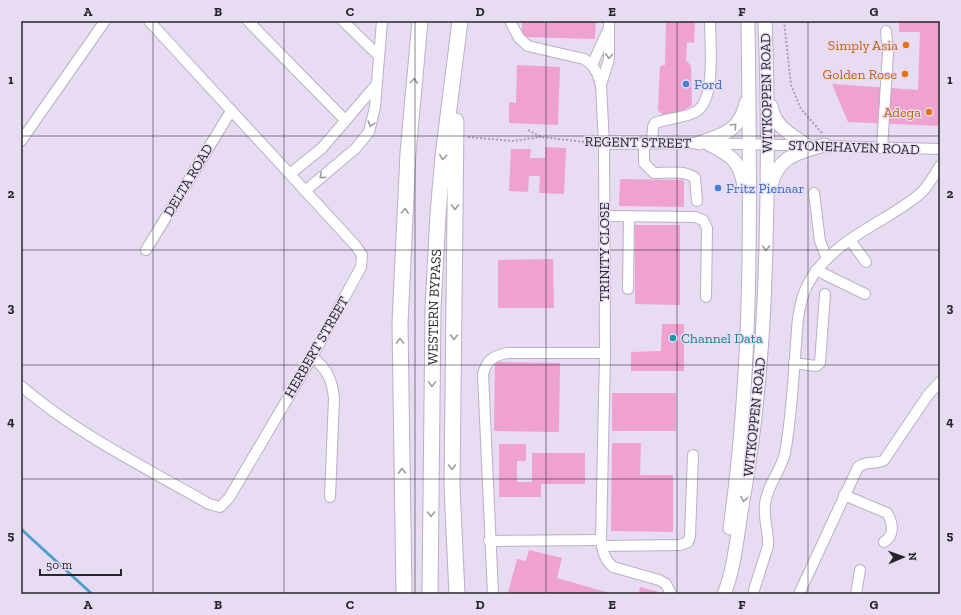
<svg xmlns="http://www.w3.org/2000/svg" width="961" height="615" font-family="'Zilla Slab',serif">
	<rect width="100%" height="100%" fill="#e8dcf3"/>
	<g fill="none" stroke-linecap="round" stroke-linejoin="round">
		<polyline stroke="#4e9fd1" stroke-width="3" points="21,529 92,594"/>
	</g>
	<g fill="#efa1cf">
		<polygon points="522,21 596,21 595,39 522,37"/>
		<polygon points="666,21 695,21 694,43 687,42 686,60 691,66 692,105 680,113 664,116 658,110 660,66 665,65"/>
		<polygon points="899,21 940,21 940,126 848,122 832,84 918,90 920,32 899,32"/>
		<polygon points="517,65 560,67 558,125 509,123 509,102 516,103"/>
		<polygon points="545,147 566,148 564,194 539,193 540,176 529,176 528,192 509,191 511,149 531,149 530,158 545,158"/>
		<polygon points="620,179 684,180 684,207 619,206"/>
		<polygon points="635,225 680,225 680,305 635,304"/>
		<polygon points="553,259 554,308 498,308 498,260"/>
		<polygon points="662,324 684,324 684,371 631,371 631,352 661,351"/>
		<polygon points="495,362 560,363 559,432 494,431"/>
		<rect x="612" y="393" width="64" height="38"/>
		<polygon points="612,443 641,443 640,475 673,475 673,532 611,531"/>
		<polygon points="499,444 526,444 526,461 517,461 517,482 532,482 532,453 585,453 585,484 541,484 541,497 499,497"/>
		<polygon points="529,550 562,558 557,578 613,594 508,593 517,559 526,561"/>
		<polygon points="640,587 666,594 639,594"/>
	</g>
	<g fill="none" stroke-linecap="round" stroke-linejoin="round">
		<g stroke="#bbafc5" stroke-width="12">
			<g id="minor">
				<polyline points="248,21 345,120"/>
				<polyline points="343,21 379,56"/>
				<path d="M 510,21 L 519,38 L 528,46 L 584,59 L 592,65 L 597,73 L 601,85 L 604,144 L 605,353 L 601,540 C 603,552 604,559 613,567 L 659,580 L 666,584 L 671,594"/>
				<polyline points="592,65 608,30"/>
				<polyline points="601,85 609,59 609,21"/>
				<polyline points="21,141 105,21"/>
				<path d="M 644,143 L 644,163 L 654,173 C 667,173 685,170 695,178 L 697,201"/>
				<path d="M 652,143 L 653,127 L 655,123 C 668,118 686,118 697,111 C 716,99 710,41 710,21"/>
				<polyline points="604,144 699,143 940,149"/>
				<polyline points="882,148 888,52 886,31"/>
				<polyline points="290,174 322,148 376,85"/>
				<polyline points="305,191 355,149 369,132 375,107 382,21"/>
				<polyline points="814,193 820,241 827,259"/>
				<polyline points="604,216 695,217 703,220 707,228 706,297"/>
				<polyline points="850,240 866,262"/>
				<polyline points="146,250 231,111"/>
				<polyline points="816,270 865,294"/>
				<polyline points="628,289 629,216"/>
				<path d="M 312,357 C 327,369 332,379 334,398 L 330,497"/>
				<polyline points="794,363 816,366 820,363 825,294"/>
				<path d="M 21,386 C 77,434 146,468 209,504 L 220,507 L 229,498 L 312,357 L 361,267 L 362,255 L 355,245 L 149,21"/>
				<path d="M 844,495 L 887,513 C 893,523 895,535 884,542"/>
				<polyline points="489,541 601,540"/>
				<polyline points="602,546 680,545 688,542 690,536 693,455"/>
				<path d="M 754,590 L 768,546 C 769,531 763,518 765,504 C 767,485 781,471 785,453 C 793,409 794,363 798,318 C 800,307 802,294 808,284 C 824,253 859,233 888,216 C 900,208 913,201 923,191 C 930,183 935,174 940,166"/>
				<path d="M 493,594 L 483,374 C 487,360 493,356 507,353 L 605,353"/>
				<path d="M 799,594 L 858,467 C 866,460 876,465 884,460 L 928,395 L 940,382"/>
				<polyline points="856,594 860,570"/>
			</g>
		</g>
		<g stroke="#bbafc5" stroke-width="15">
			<g id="major">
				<path d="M 771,106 C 775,127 789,133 806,145"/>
				<path d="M 699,143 C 723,135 740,131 746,103"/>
				<path d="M 709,144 C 730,155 740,160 744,186"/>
				<path d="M 771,185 C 779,155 798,153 824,145"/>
				<path d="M 730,528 C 754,361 750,190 748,21"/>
				<path d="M 724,594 C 735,568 738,528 743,500 C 758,416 764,332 766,247 C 768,172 768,96 765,21"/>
			</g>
		</g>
		<g stroke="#bbafc5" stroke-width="17">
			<g id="highway">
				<polyline points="456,121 452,487 457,594"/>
				<polyline points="404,594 400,323 408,153 420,21"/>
				<path id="s1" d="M 430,594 L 433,308 L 438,214 L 443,156 L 460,21"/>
			</g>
		</g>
		<g stroke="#aaa0b2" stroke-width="2" stroke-dasharray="2 2" stroke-linecap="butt">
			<polyline points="784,21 791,85 801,109 822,133"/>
			<polyline points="528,130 541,137 594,143"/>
			<polyline points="468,137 512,141 541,137"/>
		</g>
		<use href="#minor" stroke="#fff" stroke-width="10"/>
		<use href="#major" stroke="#fff" stroke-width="13"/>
		<use href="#highway" stroke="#fff" stroke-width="15"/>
	</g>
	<defs><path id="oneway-chevron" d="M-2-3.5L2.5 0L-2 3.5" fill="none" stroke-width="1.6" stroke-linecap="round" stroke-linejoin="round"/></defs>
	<g stroke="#9e9ca0">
		<use href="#oneway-chevron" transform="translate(609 56) rotate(94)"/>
		<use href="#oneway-chevron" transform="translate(414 81) rotate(-85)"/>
		<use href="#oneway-chevron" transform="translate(371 124) rotate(106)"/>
		<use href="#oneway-chevron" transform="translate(734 126) rotate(-46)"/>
		<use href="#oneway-chevron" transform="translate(443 157) rotate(96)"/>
		<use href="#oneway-chevron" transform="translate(322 176) rotate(140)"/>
		<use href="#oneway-chevron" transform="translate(455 207) rotate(91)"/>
		<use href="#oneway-chevron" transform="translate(405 211) rotate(-87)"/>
		<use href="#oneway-chevron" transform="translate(766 248) rotate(92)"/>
		<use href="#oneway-chevron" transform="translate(454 337) rotate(91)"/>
		<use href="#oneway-chevron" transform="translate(400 341) rotate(-91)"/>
		<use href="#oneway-chevron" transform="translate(432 384) rotate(90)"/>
		<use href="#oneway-chevron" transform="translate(452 467) rotate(91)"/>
		<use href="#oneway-chevron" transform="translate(402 471) rotate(-91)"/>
		<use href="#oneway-chevron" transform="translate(744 499) rotate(100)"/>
		<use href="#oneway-chevron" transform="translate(431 514) rotate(90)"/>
	</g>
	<path fill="none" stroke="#28242c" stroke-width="1" stroke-opacity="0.55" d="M 153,21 L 153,594M 284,21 L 284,594M 415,21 L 415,594M 546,21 L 546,594M 677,21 L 677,594M 808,21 L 808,594M 21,136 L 940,136M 21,250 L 940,250M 21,365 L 940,365M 21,479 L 940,479"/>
	<g fill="#e8710a" stroke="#e8dcf3" stroke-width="1.5">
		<circle cx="906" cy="45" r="4"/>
		<circle cx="905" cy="74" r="4"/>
		<circle cx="929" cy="112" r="4"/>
	</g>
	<g fill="#3f7fe0" stroke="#e8dcf3" stroke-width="1.5">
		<circle cx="686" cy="84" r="4"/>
		<circle cx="718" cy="188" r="4"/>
	</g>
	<circle fill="#0f9aa8" stroke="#e8dcf3" stroke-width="1.5" cx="673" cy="338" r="4"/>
	<g text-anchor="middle" stroke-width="3" stroke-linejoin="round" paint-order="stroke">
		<g font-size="14" fill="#c56008" stroke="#e8dcf3" text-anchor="end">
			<text x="898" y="50">Simply Asia</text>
			<text x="897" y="79">Golden Rose</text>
			<text x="921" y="117">Adega</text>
		</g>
		<g font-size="14" fill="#366cbe" stroke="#e8dcf3" text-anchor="start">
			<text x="694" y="89">Ford</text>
			<text x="726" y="193">Fritz Pienaar</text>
		</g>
		<g font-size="14" fill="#28242c" stroke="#e8dcf3">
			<text transform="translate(766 93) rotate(-91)" y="5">WITKOPPEN ROAD</text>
			<text transform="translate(638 142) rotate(1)" y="5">REGENT STREET</text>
			<text transform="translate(854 147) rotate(2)" y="5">STONEHAVEN ROAD</text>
			<text transform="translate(188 180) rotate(-59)" y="5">DELTA ROAD</text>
			<text transform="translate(604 252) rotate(-90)" y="5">TRINITY CLOSE</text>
			<text dy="5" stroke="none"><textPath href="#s1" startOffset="287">WESTERN BYPASS</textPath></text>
			<text transform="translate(316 347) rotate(-60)" y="5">HERBERT STREET</text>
			<text transform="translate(754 417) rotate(-84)" y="5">WITKOPPEN ROAD</text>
		</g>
		<g font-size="14" fill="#0d838f" stroke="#e8dcf3" text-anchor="start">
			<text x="681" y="343">Channel Data</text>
		</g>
	</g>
	<rect width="961" height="615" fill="none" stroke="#e8dcf3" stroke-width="44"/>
	<g transform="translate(903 557) rotate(88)" stroke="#e8dcf3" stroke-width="3" paint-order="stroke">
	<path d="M0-3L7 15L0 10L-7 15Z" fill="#28242c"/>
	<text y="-6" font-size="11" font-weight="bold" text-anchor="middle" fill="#28242c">N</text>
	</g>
	<path d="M40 569v6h81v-6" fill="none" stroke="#28242c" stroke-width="2"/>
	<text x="46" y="569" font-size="12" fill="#28242c" stroke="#e8dcf3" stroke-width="3" paint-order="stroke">50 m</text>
	<rect x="22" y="22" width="917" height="571" fill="none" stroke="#28242c" stroke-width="1.5"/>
	<g font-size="13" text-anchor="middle" font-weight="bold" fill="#28242c">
		<text x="88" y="16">A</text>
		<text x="218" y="16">B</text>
		<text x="350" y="16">C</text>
		<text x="480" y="16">D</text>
		<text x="612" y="16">E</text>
		<text x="742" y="16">F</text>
		<text x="874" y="16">G</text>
		<text x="11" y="84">1</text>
		<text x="950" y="84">1</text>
		<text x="11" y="198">2</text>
		<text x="950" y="198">2</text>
		<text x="11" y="312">3</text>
		<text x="950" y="312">3</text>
		<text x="11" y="426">4</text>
		<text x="950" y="426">4</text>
		<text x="11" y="540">5</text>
		<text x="950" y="540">5</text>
		<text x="88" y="609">A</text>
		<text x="218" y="609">B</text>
		<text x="350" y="609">C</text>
		<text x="480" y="609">D</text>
		<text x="612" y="609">E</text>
		<text x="742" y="609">F</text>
		<text x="874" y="609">G</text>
	</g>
</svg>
